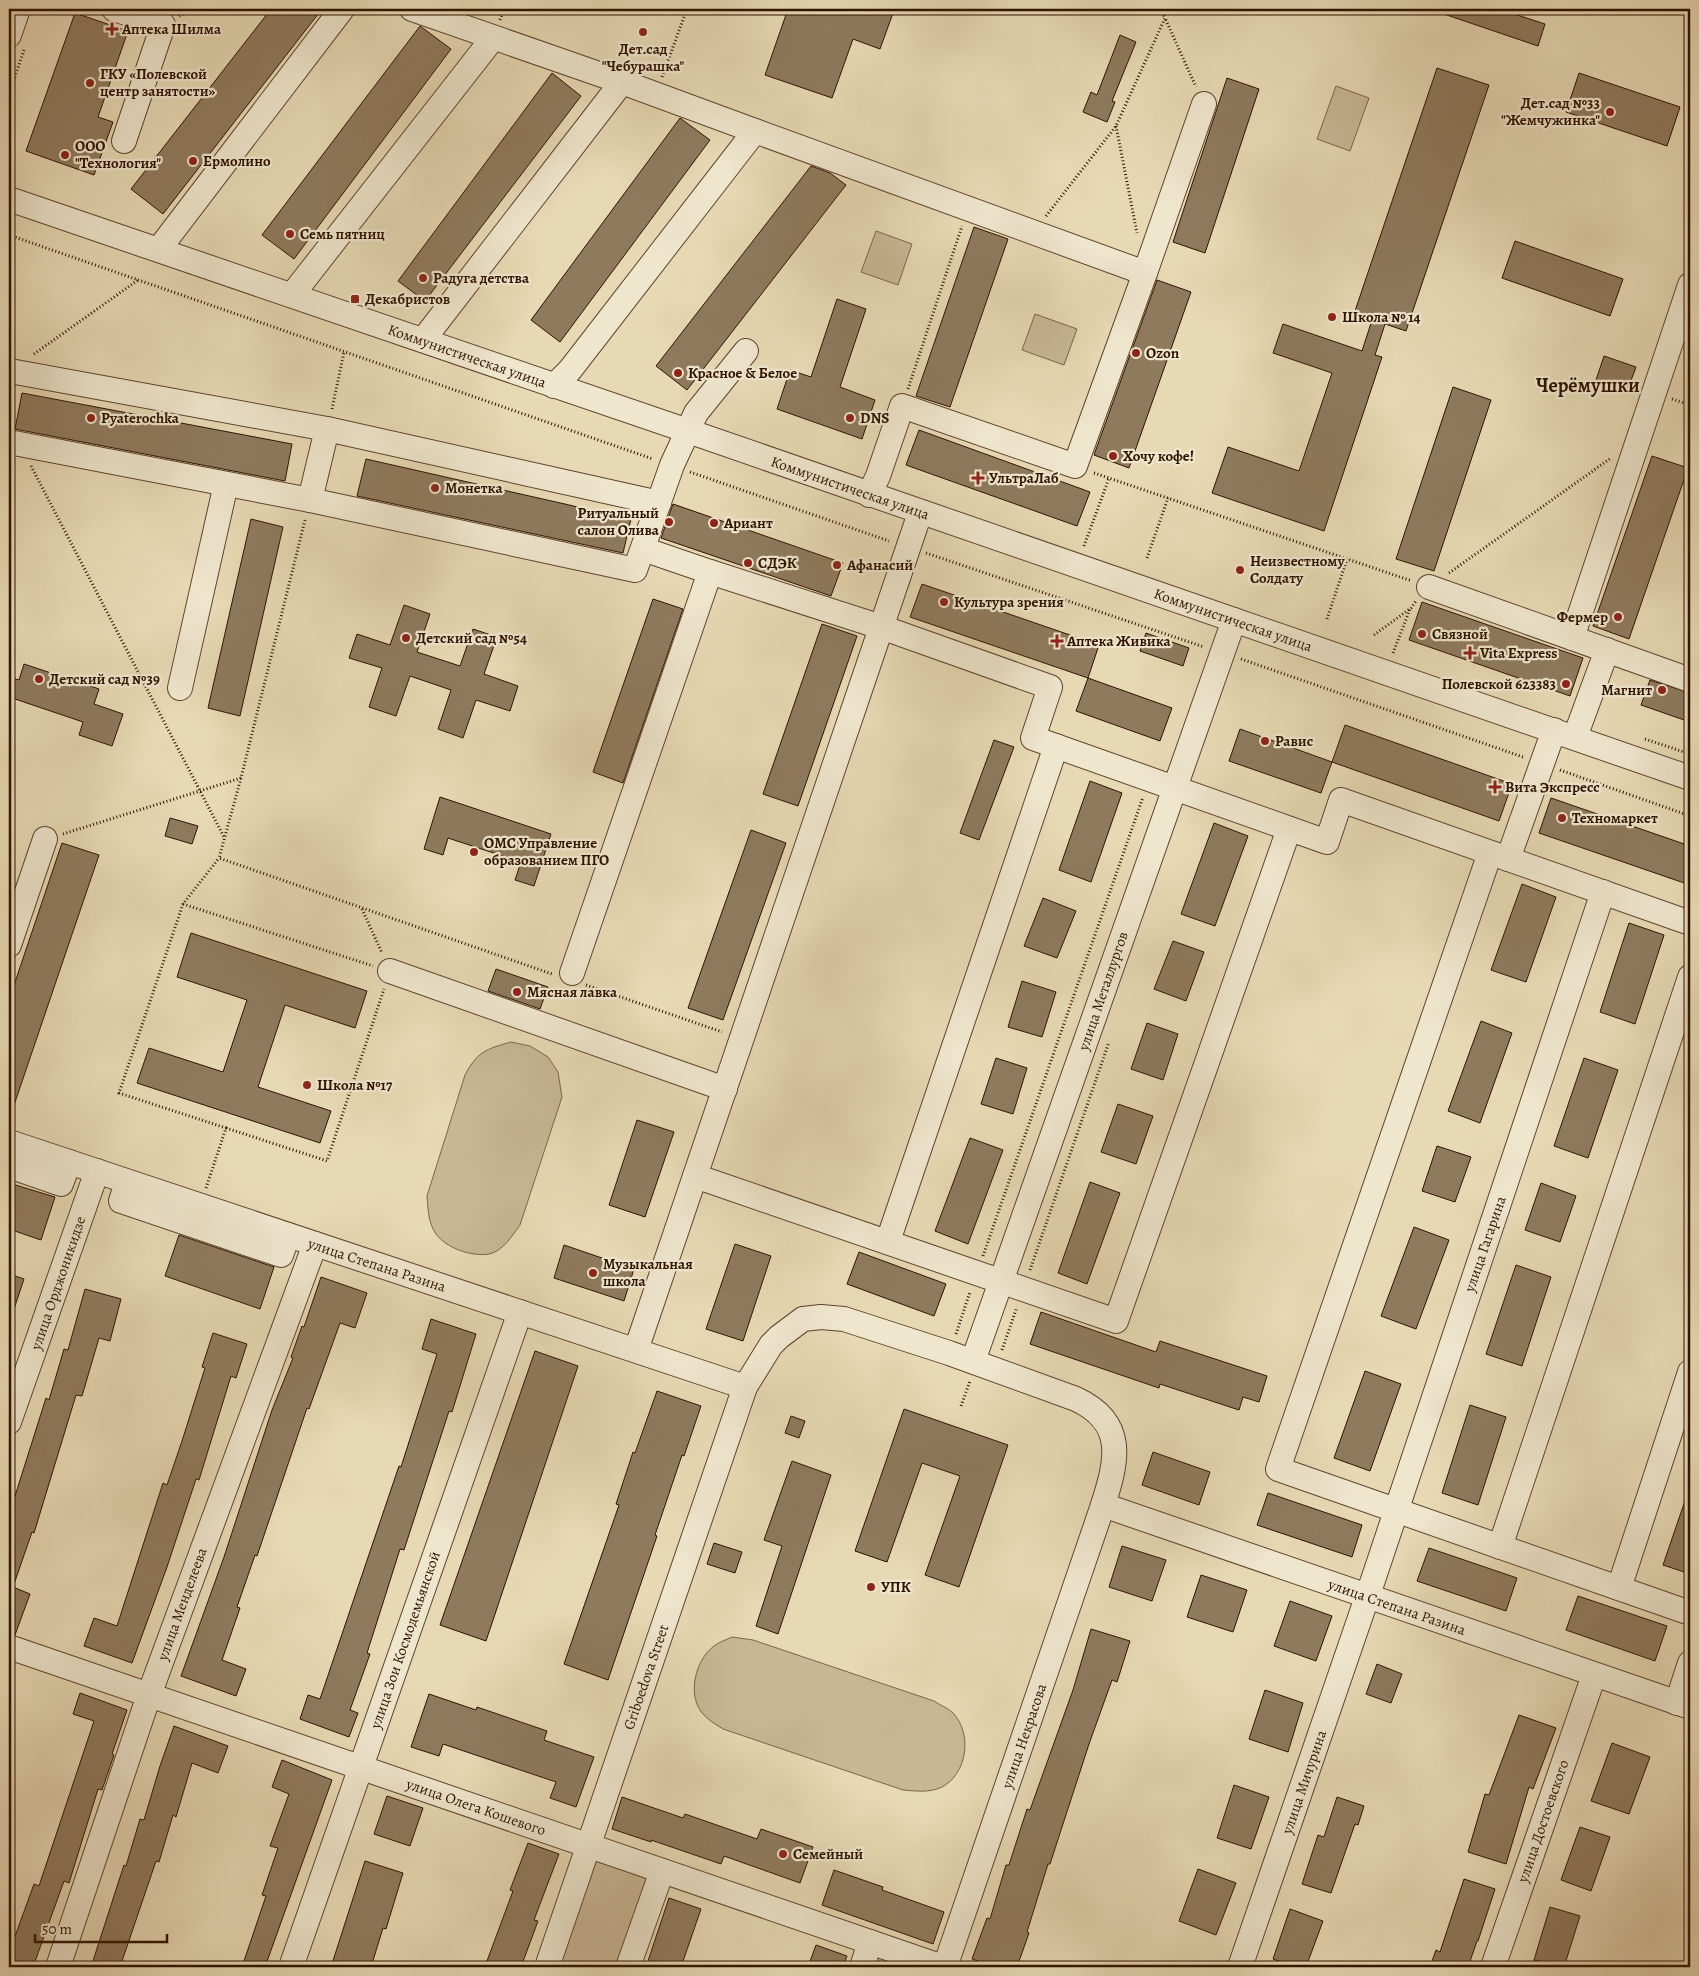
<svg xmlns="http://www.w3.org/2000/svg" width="1699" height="1976" font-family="Alegreya,serif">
	<rect width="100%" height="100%" fill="#e7d9b4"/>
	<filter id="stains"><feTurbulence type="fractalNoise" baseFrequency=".004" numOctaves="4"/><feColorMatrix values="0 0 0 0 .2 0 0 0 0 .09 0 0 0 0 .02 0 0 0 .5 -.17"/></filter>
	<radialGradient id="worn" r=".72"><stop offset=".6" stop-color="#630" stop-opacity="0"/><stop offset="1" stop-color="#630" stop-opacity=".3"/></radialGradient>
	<g fill="#c8b795" stroke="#7c654a">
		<polygon points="1336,86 1369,98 1350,151 1317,139"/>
		<polygon points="876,231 912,244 898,285 861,272"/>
		<polygon points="1035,314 1077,329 1064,365 1022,350"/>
		<path d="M 511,1042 L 530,1046 L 548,1057 L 558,1072 L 562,1097 L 520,1225 C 512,1236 503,1251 489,1254 C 472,1257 446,1248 436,1234 C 428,1223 428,1208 427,1196 L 465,1075 C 477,1052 486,1049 511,1042 Z"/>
		<path d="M 732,1637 L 753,1640 L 934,1701 C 940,1705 948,1708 953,1713 C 973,1734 967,1774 942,1787 C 930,1793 916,1791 903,1790 L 723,1729 C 717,1725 709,1721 704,1715 C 686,1697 695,1660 714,1646 C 719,1642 726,1640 732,1637 Z"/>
		<polygon points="592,1853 656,1875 624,1967 553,1967"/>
		<polygon points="873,1949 924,1967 866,1967"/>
	</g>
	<g fill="#8f7a5e" stroke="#2f1300">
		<polygon points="271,9 322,9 163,214 131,189"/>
		<polygon points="788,9 881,9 893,13 880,49 853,39 832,98 765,75"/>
		<polygon points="1435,9 1499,9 1545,24 1538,46 1435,11"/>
		<polygon points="75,13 128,31 98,117 113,122 94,175 26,151"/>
		<polygon points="420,26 451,49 294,259 262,235"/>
		<polygon points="1120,35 1136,42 1112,101 1115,102 1107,122 1083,112 1091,92 1097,95"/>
		<polygon points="1437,68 1489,85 1406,331 1385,324 1375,355 1382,357 1324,531 1212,493 1228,447 1299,471 1332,373 1273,353 1283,324 1362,351 1372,320 1354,314"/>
		<polygon points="552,73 581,96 425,301 398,281"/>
		<polygon points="1579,73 1680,107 1667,146 1566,112"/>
		<polygon points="1227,78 1259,89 1205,253 1173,242"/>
		<polygon points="680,118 710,140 560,342 531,320"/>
		<polygon points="811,166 830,173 846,185 687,390 656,366"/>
		<polygon points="974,227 1008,239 950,407 916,396"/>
		<polygon points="1515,241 1623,279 1610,316 1502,278"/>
		<polygon points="1157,280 1191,292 1129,468 1094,455"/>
		<polygon points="837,299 866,309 840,387 875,400 862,439 777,409 790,370 811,377"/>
		<polygon points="1604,356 1636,367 1626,394 1595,383"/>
		<polygon points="1453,387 1491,400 1434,571 1396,559"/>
		<polygon points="22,393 292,444 285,481 15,429"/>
		<polygon points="919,430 1090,492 1077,526 906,465"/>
		<polygon points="1652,456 1688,468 1629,639 1593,626"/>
		<polygon points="366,459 631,519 623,553 357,496"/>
		<polygon points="673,504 843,563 831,596 661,538"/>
		<polygon points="251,519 283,527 240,716 208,708"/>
		<polygon points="922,584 1099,645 1088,678 910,617"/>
		<polygon points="653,599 683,609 623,783 593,772"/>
		<polygon points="1422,602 1583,658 1570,696 1409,640"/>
		<polygon points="404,605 430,614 417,652 460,666 473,629 497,637 484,674 518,686 510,711 476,700 463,738 438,729 451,690 410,676 396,716 369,707 382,668 349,658 357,634 390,645"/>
		<polygon points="822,624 857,636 798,806 763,794"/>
		<polygon points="1146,633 1189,648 1183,666 1140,651"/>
		<polygon points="24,664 99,689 94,704 123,714 112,746 79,735 83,722 9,697 9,677 19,680"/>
		<polygon points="1088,678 1172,708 1160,741 1076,711"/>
		<polygon points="1650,680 1690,693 1690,722 1641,705"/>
		<polygon points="1345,725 1512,784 1499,821 1332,762"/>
		<polygon points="1240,729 1332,762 1321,793 1229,761"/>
		<polygon points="994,740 1014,747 979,840 960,833"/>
		<polygon points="1090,781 1122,793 1091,882 1059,870"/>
		<polygon points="440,797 551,834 534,886 515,880 521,862 448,838 443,855 424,849"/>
		<polygon points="1551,798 1690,846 1690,885 1539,833"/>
		<polygon points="170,818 198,826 192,844 165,836"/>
		<polygon points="1214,823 1248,836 1215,926 1181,914"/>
		<polygon points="751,830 786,843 723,1020 688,1008"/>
		<polygon points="62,843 99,855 11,1114 9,1113 9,1000"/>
		<polygon points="1522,884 1556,897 1526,982 1491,970"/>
		<polygon points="1043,898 1076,911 1057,958 1024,946"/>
		<polygon points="1629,923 1664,935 1635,1024 1600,1012"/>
		<polygon points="191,933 367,991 355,1028 285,1005 258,1087 331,1111 320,1143 137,1083 149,1048 223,1072 247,1000 177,977"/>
		<polygon points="1173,941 1204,952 1186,1001 1154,989"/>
		<polygon points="496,969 548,987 540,1009 488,991"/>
		<polygon points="1022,981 1056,992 1042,1037 1008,1027"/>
		<polygon points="1481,1021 1512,1033 1480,1123 1448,1111"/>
		<polygon points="1147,1023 1178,1034 1163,1080 1131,1069"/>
		<polygon points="996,1058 1027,1068 1013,1114 981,1104"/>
		<polygon points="1584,1058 1618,1070 1588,1158 1554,1146"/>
		<polygon points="1118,1104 1153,1116 1136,1164 1101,1152"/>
		<polygon points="637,1120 674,1132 645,1217 609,1205"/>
		<polygon points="970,1138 1003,1150 968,1244 935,1231"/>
		<polygon points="1437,1146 1471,1157 1455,1202 1422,1191"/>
		<polygon points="1090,1182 1120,1193 1087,1284 1058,1273"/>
		<polygon points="9,1183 55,1197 41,1240 9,1229"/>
		<polygon points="1541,1183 1576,1196 1560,1242 1525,1230"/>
		<polygon points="1414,1227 1449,1240 1416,1329 1381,1316"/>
		<polygon points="179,1235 274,1267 260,1309 165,1276"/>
		<polygon points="735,1244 771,1256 743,1341 706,1329"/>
		<polygon points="564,1245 634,1269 624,1301 554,1278"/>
		<polygon points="859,1252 946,1284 934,1316 847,1284"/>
		<polygon points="1516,1265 1551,1277 1522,1366 1486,1354"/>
		<polygon points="9,1274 24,1279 11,1318 9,1318"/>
		<polygon points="321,1277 367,1293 355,1328 340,1323 309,1409 307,1408 257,1556 255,1555 237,1607 240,1608 222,1660 246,1669 236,1696 181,1676 224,1557 272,1410 293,1358 291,1357 302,1326 304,1327"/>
		<polygon points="85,1289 121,1299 110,1341 99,1338 82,1396 76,1395 34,1533 32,1532 13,1587 30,1594 15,1635 9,1634 9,1515 46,1398 49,1400 64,1349 68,1350"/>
		<polygon points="1041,1312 1156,1352 1160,1341 1267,1376 1259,1402 1243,1397 1239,1410 1160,1384 1159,1388 1030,1344"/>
		<polygon points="431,1319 476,1334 452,1412 449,1411 404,1550 400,1549 382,1606 367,1653 370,1654 350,1710 358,1713 349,1737 300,1719 308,1695 320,1699 399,1466 401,1467 437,1354 422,1349"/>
		<polygon points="213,1333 247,1344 236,1378 231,1376 199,1480 196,1479 167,1567 132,1663 84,1646 94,1618 117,1626 163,1483 167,1485 182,1441 205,1368 202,1367"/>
		<polygon points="535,1351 578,1366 486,1641 440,1625"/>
		<polygon points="1365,1371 1401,1384 1370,1471 1334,1458"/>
		<polygon points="657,1391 701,1406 684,1456 682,1455 655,1535 657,1536 608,1680 564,1664 619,1505 616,1504 633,1452 635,1453"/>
		<polygon points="1470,1405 1506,1417 1478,1505 1442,1493"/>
		<polygon points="904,1409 1008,1445 959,1587 925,1575 960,1476 922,1463 887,1562 855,1551"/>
		<polygon points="791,1416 805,1421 799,1438 785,1433"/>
		<polygon points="1153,1452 1210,1472 1199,1505 1142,1485"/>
		<polygon points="792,1461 831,1475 778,1634 756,1626 782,1546 764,1540"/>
		<polygon points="1688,1492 1690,1492 1690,1574 1663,1565"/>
		<polygon points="1268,1493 1362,1525 1352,1557 1257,1525"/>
		<polygon points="714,1543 742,1552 735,1573 707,1564"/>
		<polygon points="1122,1546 1166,1560 1152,1601 1109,1587"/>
		<polygon points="1429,1548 1517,1578 1506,1611 1417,1581"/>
		<polygon points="1201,1575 1247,1590 1233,1632 1187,1617"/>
		<polygon points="1578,1596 1667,1626 1655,1661 1566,1630"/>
		<polygon points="1290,1601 1332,1616 1316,1661 1274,1646"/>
		<polygon points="1091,1629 1130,1641 1117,1682 1112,1680 1089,1744 1050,1864 1048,1864 1027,1932 1029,1933 1017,1967 995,1967 972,1959 987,1918 990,1919 1006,1865 1009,1865 1027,1809 1030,1810 1073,1690"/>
		<polygon points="1377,1664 1402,1674 1391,1703 1366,1694"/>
		<polygon points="1265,1690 1303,1703 1288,1752 1249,1739"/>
		<polygon points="80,1693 127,1710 112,1754 114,1755 102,1790 98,1789 69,1883 64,1881 33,1967 9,1967 9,1953 34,1884 39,1886 94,1721 73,1714"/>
		<polygon points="429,1694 476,1710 477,1707 547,1731 544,1740 594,1757 576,1807 550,1798 556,1782 443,1744 439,1756 411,1747"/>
		<polygon points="1519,1715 1556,1728 1533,1789 1529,1787 1506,1864 1468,1852 1485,1794 1489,1795"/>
		<polygon points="174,1726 228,1746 218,1773 192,1763 176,1817 173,1815 159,1862 156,1861 120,1967 91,1967 124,1865 126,1866 140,1819 144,1820 160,1766"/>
		<polygon points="1612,1743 1650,1757 1629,1814 1591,1801"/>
		<polygon points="282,1760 332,1780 265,1967 242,1967 266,1896 262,1895 278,1848 270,1846 289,1794 272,1787"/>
		<polygon points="1234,1785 1269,1797 1251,1849 1217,1838"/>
		<polygon points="387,1796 423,1808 410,1846 374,1834"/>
		<polygon points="622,1797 683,1818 685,1814 757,1839 761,1829 813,1847 800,1883 724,1856 721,1864 651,1840 651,1842 612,1829"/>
		<polygon points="1337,1797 1364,1806 1358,1825 1355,1824 1331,1893 1302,1884 1318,1835 1324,1837"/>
		<polygon points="1580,1827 1610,1837 1591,1891 1561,1880"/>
		<polygon points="528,1843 559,1854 534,1920 538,1921 521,1967 503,1967 487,1961 513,1891 510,1890"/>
		<polygon points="365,1861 403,1873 386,1929 383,1928 371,1967 331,1967"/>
		<polygon points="1198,1869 1236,1883 1216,1935 1179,1921"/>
		<polygon points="834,1870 883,1887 882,1890 944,1912 933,1944 822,1905"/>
		<polygon points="1464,1879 1495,1889 1478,1941 1477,1941 1468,1967 1430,1967 1436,1950 1440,1952"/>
		<polygon points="669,1898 701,1909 681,1967 646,1967"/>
		<polygon points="1550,1907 1580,1916 1564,1967 1534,1960"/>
		<polygon points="1290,1909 1323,1921 1306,1967 1296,1967 1273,1959"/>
		<polygon points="816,1945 847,1956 843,1967 808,1967"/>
	</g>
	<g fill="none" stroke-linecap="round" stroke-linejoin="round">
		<g stroke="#5d442d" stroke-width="26">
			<g id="minor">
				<polyline points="114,9 163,25 124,141"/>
				<polyline points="412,9 622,82 423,340"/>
				<polyline points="9,35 18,9"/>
				<polyline points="755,131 1145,273 1075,466 902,406 878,476 869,495"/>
				<polyline points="9,199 688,431 1690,778"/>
				<polyline points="159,249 342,9"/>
				<polyline points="1145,273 1204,104"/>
				<polyline points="292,295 493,38"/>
				<polyline points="10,371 327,429 310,500"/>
				<polyline points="554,386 570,370 755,131 622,82"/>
				<polyline points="327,429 659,503"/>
				<polyline points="9,442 310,500 635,570 672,465 696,413 746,351"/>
				<polyline points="710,572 881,627 1050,687 1033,738 1327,842 1341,800 1690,923"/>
				<polyline points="1429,587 1690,680"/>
				<polyline points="1572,638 1690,285"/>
				<polyline points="180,688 226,484"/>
				<polyline points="1575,737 1607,650"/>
				<polyline points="1490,853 1278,1469 1690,1613"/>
				<polyline points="1508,859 1554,730"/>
				<polyline points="9,945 45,839"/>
				<polyline points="390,971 725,1089"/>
				<polyline points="572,973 710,572 643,549"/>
				<polyline points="9,1142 745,1387"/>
				<polyline points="9,1166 61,1184 69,1162"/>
				<polyline points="695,1176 1116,1321 1289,829"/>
				<polyline points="127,1182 121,1201 281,1255 288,1235"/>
				<polyline points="888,1241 1056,746"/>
				<polyline points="636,1350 920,513"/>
				<polyline points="973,1361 1234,620"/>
				<polyline points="9,1422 97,1171"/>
				<polyline points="1103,1505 1690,1707"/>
				<polyline points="1500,1547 1690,977"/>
				<polyline points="1619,1588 1690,1372"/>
				<polyline points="9,1647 943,1967"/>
				<polyline points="1677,1703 1690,1663"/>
				<polyline points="58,1967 149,1695 315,1244"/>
				<polyline points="291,1967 520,1312"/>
				<path d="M 547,1967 L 745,1387 L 771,1345 L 779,1337 L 803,1319 L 821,1317 L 844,1319 L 949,1353 L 1076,1399 C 1127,1423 1117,1461 1103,1505 L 945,1967"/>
				<polyline points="628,1967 662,1871"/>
				<polyline points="862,1967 870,1942"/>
				<polyline points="1240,1967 1374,1577 1603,892"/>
				<polyline points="1493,1967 1594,1675"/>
			</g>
		</g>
		<g stroke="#2f1300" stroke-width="3" stroke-dasharray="1 2.5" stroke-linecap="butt">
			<polyline points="1161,9 1165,18"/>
			<polyline points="179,16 193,9"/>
			<polyline points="500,20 504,9"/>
			<polyline points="662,77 687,9"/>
			<polyline points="9,94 24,50"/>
			<polyline points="1116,126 1137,233"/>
			<polyline points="1046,216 1116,126 1165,18 1196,87"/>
			<polyline points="9,235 653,459"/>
			<polyline points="34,354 138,280"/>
			<polyline points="908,389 962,226"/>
			<polyline points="1672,399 1690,405"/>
			<polyline points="332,409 344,352"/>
			<polyline points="31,466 224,837"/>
			<polyline points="690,472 889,541"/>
			<polyline points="1094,473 1412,581"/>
			<polyline points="305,520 241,778 219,858 552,974"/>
			<polyline points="1084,546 1109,478"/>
			<polyline points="926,553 1204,647"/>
			<polyline points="1147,558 1168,498"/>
			<polyline points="1449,573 1611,458"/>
			<polyline points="1327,619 1347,559"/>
			<polyline points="1374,635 1411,608 1416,601"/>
			<polyline points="1393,653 1410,609"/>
			<polyline points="1241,659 1523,757"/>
			<polyline points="1645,739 1690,754"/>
			<polyline points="1560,770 1690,816"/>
			<polyline points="63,834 241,778"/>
			<polyline points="183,904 373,966"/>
			<polyline points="362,909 382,953"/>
			<polyline points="586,985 722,1032"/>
			<polyline points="226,1128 327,1161 384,989"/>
			<polyline points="206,1188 226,1128 119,1093 183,904 219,858"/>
			<polyline points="983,1256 1143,797"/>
			<polyline points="1030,1270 1109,1042"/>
			<polyline points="956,1334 970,1292"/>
			<polyline points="1002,1350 1017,1307"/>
			<polyline points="961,1406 970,1381"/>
		</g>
		<use href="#minor" stroke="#efe6ce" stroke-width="24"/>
	</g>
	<g fill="#8f2418" stroke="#efe6ce" stroke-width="2">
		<path d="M109.5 21.5h5v5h5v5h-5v5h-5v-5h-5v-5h5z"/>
		<circle cx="643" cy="32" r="5"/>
		<circle cx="90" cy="83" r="5"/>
		<circle cx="1610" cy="112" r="5"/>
		<circle cx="65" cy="155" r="5"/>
		<circle cx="193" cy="161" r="5"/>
		<circle cx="290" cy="234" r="5"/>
		<circle cx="423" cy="278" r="5"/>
		<rect x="350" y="294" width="10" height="10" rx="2.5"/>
		<circle cx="1332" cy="317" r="5"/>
		<circle cx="1136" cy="353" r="5"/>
		<circle cx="678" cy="373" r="5"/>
		<circle cx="91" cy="418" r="5"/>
		<circle cx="850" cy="418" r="5"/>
		<circle cx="1113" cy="456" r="5"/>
		<path d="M975.5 470.5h5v5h5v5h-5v5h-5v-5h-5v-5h5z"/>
		<circle cx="435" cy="488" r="5"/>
		<circle cx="669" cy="522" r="5"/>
		<circle cx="714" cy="523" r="5"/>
		<circle cx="748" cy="563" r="5"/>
		<circle cx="837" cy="565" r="5"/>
		<circle cx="1240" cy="570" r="5"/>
		<circle cx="944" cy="602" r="5"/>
		<circle cx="1618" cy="617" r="5"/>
		<circle cx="1422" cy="634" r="5"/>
		<circle cx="406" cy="638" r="5"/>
		<path d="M1054.5 633.5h5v5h5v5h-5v5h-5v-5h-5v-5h5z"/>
		<path d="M1467.5 645.5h5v5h5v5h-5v5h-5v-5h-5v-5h5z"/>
		<circle cx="39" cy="679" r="5"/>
		<circle cx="1566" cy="684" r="5"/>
		<circle cx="1662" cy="690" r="5"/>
		<circle cx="1265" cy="741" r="5"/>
		<path d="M1492.5 779.5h5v5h5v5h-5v5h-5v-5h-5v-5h5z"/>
		<circle cx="1562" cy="818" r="5"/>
		<circle cx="474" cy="852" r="5"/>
		<circle cx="517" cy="992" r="5"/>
		<circle cx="307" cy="1085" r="5"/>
		<circle cx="593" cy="1273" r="5"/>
		<circle cx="871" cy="1587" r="5"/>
		<circle cx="783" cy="1854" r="5"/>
	</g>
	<g text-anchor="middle" stroke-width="4.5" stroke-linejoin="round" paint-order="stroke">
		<g font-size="15" font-weight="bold" fill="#2f1300" stroke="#efe6ce" text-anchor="start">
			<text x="122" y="34">Аптека Шилма</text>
			<text x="643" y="54" text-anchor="middle">Дет.сад<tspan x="643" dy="17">"Чебурашка"</tspan></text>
			<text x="100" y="79">ГКУ «Полевской<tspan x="100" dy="17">центр занятости»</tspan></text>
			<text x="1600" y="108" text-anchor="end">Дет.сад №33<tspan x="1600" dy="17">"Жемчужинка"</tspan></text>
			<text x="75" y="151">ООО<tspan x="75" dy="17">"Технология"</tspan></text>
			<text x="203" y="166">Ермолино</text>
			<text x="300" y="239">Семь пятниц</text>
			<text x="433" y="283">Радуга детства</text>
			<text x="365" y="304">Декабристов</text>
			<text x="1342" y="322">Школа № 14</text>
			<text x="1146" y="358">Ozon</text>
			<text x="688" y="378">Красное &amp; Белое</text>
			<text x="101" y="423">Pyaterochka</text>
			<text x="860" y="423">DNS</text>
			<text x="1123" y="461">Хочу кофе!</text>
			<text x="989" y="483">УльтраЛаб</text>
			<text x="445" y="493">Монетка</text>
			<text x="659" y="518" text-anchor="end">Ритуальный<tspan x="659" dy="17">салон Олива</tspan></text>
			<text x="724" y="528">Ариант</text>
			<text x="1250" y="566">Неизвестному<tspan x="1250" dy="17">Солдату</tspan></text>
			<text x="758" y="568">СДЭК</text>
			<text x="847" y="570">Афанасий</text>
			<text x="954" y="607">Культура зрения</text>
			<text x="1608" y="622" text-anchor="end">Фермер</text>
			<text x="1432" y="639">Связной</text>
			<text x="416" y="643">Детский сад №54</text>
			<text x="1067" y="646">Аптека Живика</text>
			<text x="1480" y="658">Vita Express</text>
			<text x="49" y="684">Детский сад №39</text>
			<text x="1556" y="689" text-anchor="end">Полевской 623383</text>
			<text x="1652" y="695" text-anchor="end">Магнит</text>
			<text x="1275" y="746">Равис</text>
			<text x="1505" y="792">Вита Экспресс</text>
			<text x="1572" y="823">Техномаркет</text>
			<text x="484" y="848">ОМС Управление<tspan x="484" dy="17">образованием ПГО</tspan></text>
			<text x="527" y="997">Мясная лавка</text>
			<text x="317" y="1090">Школа №17</text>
			<text x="603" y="1269">Музыкальная<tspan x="603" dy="17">школа</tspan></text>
			<text x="881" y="1592">УПК</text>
			<text x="793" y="1859">Семейный</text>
		</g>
		<g font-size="15" fill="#2f1300" stroke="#efe6ce">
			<text transform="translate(467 356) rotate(19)" y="5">Коммунистическая улица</text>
			<text transform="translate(850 488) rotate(19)" y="5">Коммунистическая улица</text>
			<text transform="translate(1233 620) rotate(19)" y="5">Коммунистическая улица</text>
			<text transform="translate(1103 991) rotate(-71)" y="5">улица Металлургов</text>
			<text transform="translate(1485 1244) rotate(-71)" y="5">улица Гагарина</text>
			<text transform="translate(377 1265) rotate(18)" y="5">улица Степана Разина</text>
			<text transform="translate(58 1283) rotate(-71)" y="5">улица Орджоникидзе</text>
			<text transform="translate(182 1604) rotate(-70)" y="5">улица Менделеева</text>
			<text transform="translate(1397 1607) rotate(19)" y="5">улица Степана Разина</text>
			<text transform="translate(405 1640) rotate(-71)" y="5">улица Зои Космодемьянской</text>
			<text transform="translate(646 1677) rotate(-71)" y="5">Griboedova Street</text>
			<text transform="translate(1024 1736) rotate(-71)" y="5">улица Некрасова</text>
			<text transform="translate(1304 1782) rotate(-71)" y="5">улица Мичурина</text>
			<text transform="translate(476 1807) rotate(19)" y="5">улица Олега Кошевого</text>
			<text transform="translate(1543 1821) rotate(-71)" y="5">улица Достоевского</text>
		</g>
		<g font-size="20" font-weight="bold" fill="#2f1300" stroke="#efe6ce">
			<text x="1588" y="392">Черёмушки</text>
		</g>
	</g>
	<rect width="1699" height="1976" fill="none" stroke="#e7d9b4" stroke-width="30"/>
	<rect x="10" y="10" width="1679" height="1956" fill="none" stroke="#2f1300" stroke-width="2.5"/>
	<rect x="15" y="15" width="1669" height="1946" fill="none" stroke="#2f1300"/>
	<path d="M35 1934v8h132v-8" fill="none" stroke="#2f1300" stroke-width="2.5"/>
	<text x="42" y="1934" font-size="15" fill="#2f1300" stroke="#efe6ce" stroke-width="4" paint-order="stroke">50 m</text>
	<rect width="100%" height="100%" filter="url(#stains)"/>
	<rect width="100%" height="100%" fill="url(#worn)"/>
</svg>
